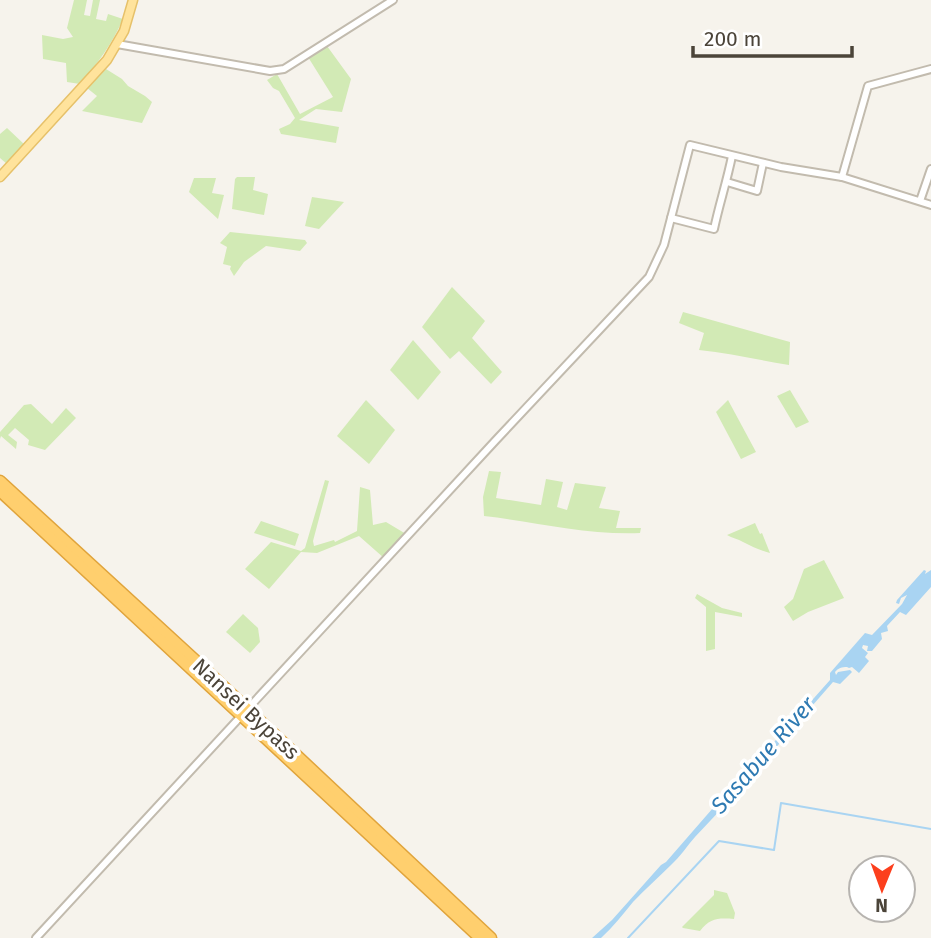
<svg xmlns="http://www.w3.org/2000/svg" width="931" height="938" font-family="'Fira Sans',sans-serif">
	<rect width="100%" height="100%" fill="#f6f3ec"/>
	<g fill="#d2eab5">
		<path d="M 74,0 L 87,0 L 84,15 L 90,16 L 93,0 L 100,0 L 96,19 L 106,21 L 108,14 L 123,19 C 112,44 98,63 80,84 L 67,82 L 66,63 L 43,59 L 42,35 L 63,39 L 73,37 L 67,28 Z"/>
		<polygon points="327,46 351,79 342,112 316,109 299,120 339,127 336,143 281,134 279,129 290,124 295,118 279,91 273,88 267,80 277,74 300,114 333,97 308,57"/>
		<polygon points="106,69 122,79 128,86 145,96 152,102 142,123 82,111 97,96 87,88"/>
		<polygon points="7,128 25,145 7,164 0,158 0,134"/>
		<polygon points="237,177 255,177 253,190 268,194 264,215 232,209 235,179"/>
		<polygon points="194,178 216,178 212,193 224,195 218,219 189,192"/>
		<polygon points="312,197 344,202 319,229 305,226"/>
		<polygon points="230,232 305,240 307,243 300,251 266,246 244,262 234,276 230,269 231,266 223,264 227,247 220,243"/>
		<polygon points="452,287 485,321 472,338 502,372 491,384 459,351 450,359 422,327"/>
		<path d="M 683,312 L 790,342 L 789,365 C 758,360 729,353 699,350 L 704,333 L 679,323 Z"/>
		<polygon points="413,340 441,372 418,400 390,370"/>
		<polygon points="790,390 809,422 796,428 777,396"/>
		<polygon points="366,400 395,430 369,464 337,436"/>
		<polygon points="728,400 756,452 741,459 716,412"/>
		<polygon points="31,404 52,424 66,408 76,418 45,450 28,445 29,440 15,428 8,435 17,442 16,449 1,436 0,439 0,432 24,405"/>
		<path d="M 489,471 L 501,472 L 496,498 L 541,505 L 546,479 L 563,482 L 557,507 L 567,510 L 575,483 L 606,487 L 599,508 L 620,511 L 616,528 L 641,528 L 640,533 C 585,535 537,522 484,516 L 483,497 Z"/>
		<polygon points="325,480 329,481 313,541 314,546 334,540 335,542 357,531 360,487 370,490 373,525 386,522 406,534 384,558 359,536 317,553 301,552 269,589 245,569 271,542 301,551 305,548"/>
		<polygon points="261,521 299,534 295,546 254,533"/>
		<path d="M 755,523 L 760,534 L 762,533 L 770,553 C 759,550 753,547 743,542 C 738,539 732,538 727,535 Z"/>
		<polygon points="824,560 844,598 808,612 793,621 784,607 793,599 804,569"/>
		<polygon points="697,594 722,608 742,613 742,617 715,612 715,649 706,651 706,607 695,598"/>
		<polygon points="243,614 258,628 260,642 250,653 226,632"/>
		<path d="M 714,890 L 727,893 L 735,913 L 734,919 C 718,918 710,918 700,931 L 683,928 L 682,927 L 714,895 Z"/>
	</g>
	<path fill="#a9d4f2" d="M 924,570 L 926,571 L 925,574 L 931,570 L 931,587 L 906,615 L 900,612 L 887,626 L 888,631 L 881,633 L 882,639 L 872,651 L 867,651 L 868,646 L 863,645 L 862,648 L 868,653 L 865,657 L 869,661 L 859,673 L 852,667 L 849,668 L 847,667 C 842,667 838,668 835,672 L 836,675 L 838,672 L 850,670 L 852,672 L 840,684 L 833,682 C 787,734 744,786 695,837 C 687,846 680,857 671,865 C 659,877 645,889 633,902 C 623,914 613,927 601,938 L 592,938 L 612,920 L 661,865 L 666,862 L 753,762 L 765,752 L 814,698 L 830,680 L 830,673 L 865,633 L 872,635 L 902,604 L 907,595 L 901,598 L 899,604 L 896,603 L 897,600 Z"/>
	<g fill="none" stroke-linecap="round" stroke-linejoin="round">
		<polyline stroke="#a9d4f2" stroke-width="2" points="628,938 719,841 774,850 781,803 931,829"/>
		<g stroke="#c2bbae" stroke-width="10">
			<g id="minor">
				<polyline points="117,44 270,71 284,69 393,0"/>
				<polyline points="842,177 868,86 931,69"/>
				<polyline points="727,182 757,191 763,163"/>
				<polyline points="920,201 931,169"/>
				<path d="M 671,218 L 714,229 C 719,205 727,181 732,156"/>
				<polyline points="36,938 496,440 649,277 664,245 690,145 781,167 842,177 931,205"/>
			</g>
		</g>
		<g stroke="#e6c16a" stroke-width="11">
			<polyline id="major" points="0,177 107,60 124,31 133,0"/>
		</g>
		<g stroke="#e0a43c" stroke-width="13">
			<g id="highway">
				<polyline points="0,481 206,670 491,938"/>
				<polyline points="0,491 480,938"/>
			</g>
		</g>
		<use href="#minor" stroke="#fff" stroke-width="6"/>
		<use href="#major" stroke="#ffe39c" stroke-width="8"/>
		<use href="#highway" stroke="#ffcf6e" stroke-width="10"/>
	</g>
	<g text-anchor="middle" stroke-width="7" stroke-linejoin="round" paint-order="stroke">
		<g font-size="21" fill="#4b4439" stroke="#fff">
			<text transform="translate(246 709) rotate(43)" y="7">Nansei Bypass</text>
		</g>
		<g font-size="23" font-style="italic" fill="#2e7ab2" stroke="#fff">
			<text transform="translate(763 755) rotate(-49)" y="8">Sasabue River</text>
		</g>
	</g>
	<g transform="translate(882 889) rotate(181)"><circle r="33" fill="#ffffff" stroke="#b7b4b0" stroke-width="2"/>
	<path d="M0-5L12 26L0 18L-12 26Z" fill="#fc3f1d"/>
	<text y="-10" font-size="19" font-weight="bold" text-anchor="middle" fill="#4b4439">N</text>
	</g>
	<path d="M693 46v10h159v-10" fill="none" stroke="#4b4439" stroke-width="3.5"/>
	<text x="704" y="46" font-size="21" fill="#4b4439" stroke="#ffffff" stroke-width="5" paint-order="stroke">200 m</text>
</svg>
